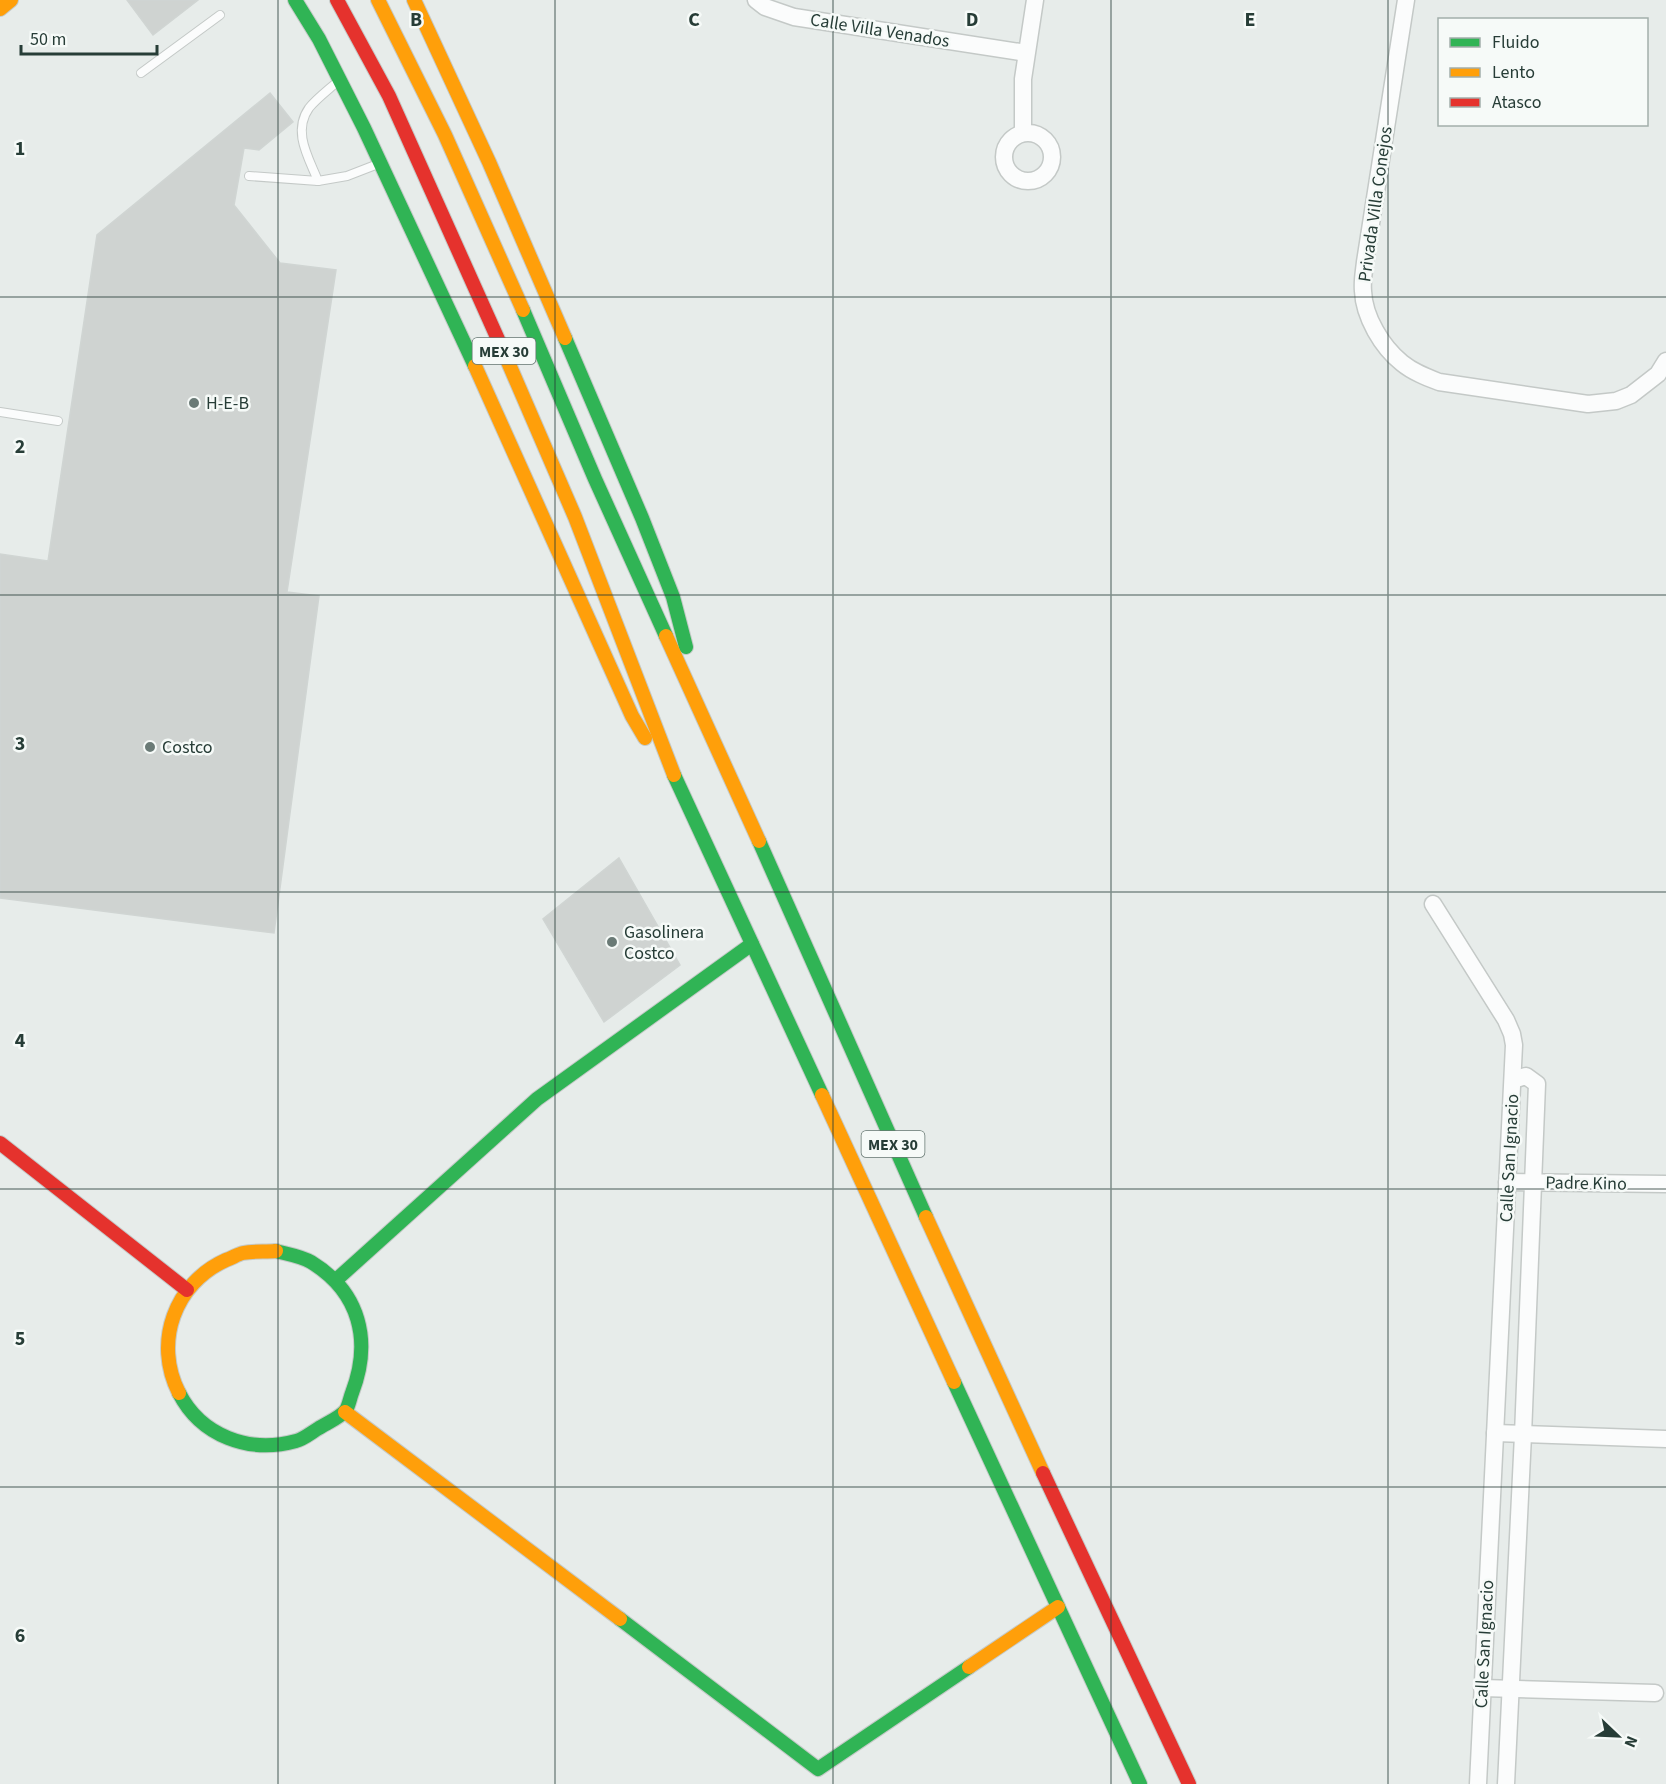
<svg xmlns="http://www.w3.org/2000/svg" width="1666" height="1784" font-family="'Source Sans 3',sans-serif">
	<rect width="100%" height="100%" fill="#e7ecea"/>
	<g fill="#cfd3d1" stroke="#d0d5d3" stroke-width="1.5">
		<polygon points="127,0 198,0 153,35"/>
		<polygon points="270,93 293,122 259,150 244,148 234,205 280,263 336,270 287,592 319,596 274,933 0,898 0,554 48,561 97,235"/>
		<polygon points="619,858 680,965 604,1022 543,919"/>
	</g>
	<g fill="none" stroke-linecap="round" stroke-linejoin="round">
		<g stroke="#c4c9c7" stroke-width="10">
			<g id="lane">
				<polyline points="141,73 220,15"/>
				<path d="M 337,82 C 328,90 316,99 309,108 C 292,132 309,158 318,181 L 347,176 L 378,164"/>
				<polyline points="249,176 318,181"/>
				<polyline points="0,412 58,421"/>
			</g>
		</g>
		<g stroke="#c4c9c7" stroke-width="19">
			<g id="street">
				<polyline points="756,0 765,7 794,17 1026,53"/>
				<path d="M 1406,0 L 1365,262 C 1364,272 1362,281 1363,291 C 1364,317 1382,347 1402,363 C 1413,372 1426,377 1439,382 L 1588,404 L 1616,401 L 1631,395 L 1658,374 L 1666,361"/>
				<circle cx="1028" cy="157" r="24"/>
				<polyline points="1023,133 1023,79 1035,0"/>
				<polyline points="1433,904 1506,1020 1512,1034 1514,1045 1478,1784"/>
				<polyline points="1507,1182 1666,1184"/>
				<polyline points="1495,1433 1666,1439"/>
				<polyline points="1482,1688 1655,1693"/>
				<polyline points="1506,1784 1523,1435 1537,1084 1526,1076 1513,1080"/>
			</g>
		</g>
		<g stroke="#c5cac8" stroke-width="16">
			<g id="fast">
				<polyline points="295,0 319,39 364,128 475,366"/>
				<polyline points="523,310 595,479 666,636"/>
				<polyline points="565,338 642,518 673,597 686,647"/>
				<polyline points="674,775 822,1095"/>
				<polyline points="759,841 926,1217"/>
				<polyline points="336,1280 537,1099 752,944"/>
				<polyline points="954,1382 1140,1784"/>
				<path d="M 179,1393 C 201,1436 249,1454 296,1441 C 304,1439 312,1432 319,1428 C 327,1423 341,1417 346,1410 C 349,1405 350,1398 352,1393 C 372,1341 360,1292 311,1262 C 301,1256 287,1254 276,1251"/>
				<polyline points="620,1619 818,1769 969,1667"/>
			</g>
		</g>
		<g stroke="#c5cac8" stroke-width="16">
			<g id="slow">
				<polyline points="378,0 445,135 523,310"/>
				<polyline points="414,0 489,162 565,338"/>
				<polyline points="0,9 11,0"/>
				<polyline points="505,355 575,517 674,775"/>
				<polyline points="475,366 632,716 645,738"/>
				<polyline points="666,636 759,841"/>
				<polyline points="822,1095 954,1382"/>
				<polyline points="926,1217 1043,1473"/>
				<path d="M 179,1393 C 153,1342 175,1283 226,1260 C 232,1258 238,1254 243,1253 C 254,1251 265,1252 276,1251"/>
				<polyline points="345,1412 620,1619"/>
				<polyline points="969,1667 1058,1607"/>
			</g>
		</g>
		<g stroke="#c5cac8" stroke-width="16">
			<g id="jam">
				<polyline points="337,0 389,96 505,355"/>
				<polyline points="0,1143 187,1290"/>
				<polyline points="1043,1473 1189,1784"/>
			</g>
		</g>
		<use href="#lane" stroke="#fbfcfc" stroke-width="8"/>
		<use href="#street" stroke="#fbfcfc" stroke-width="16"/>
		<use href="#fast" stroke="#30b455" stroke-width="14"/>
		<use href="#slow" stroke="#ff9f0a" stroke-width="14"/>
		<use href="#jam" stroke="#e5322d" stroke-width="14"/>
	</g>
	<path fill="none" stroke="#273d37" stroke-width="1.5" stroke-opacity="0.55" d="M 278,0 L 278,1784M 555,0 L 555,1784M 833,0 L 833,1784M 1111,0 L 1111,1784M 1388,0 L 1388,1784M 0,297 L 1666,297M 0,595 L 1666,595M 0,892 L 1666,892M 0,1189 L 1666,1189M 0,1487 L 1666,1487"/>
	<g fill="#6a7a76" stroke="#f6faf8" stroke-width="2">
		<circle cx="194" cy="403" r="6"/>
		<circle cx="150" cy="747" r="6"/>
		<circle cx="612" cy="942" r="6"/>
	</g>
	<g text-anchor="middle" stroke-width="5" stroke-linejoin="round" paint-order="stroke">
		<g fill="#f6faf8" stroke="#657671" stroke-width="1.5">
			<rect x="472.5" y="338" width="63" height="26" rx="4.5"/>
			<rect x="861.5" y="1131" width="63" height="26" rx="4.5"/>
		</g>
		<g font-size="16" font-weight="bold" fill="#273d37">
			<text x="504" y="357">MEX 30</text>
			<text x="893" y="1150">MEX 30</text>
		</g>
		<g font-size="18" fill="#273d37" stroke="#f6faf8">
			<text transform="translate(880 30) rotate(9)" y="6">Calle Villa Venados</text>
			<text transform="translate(1375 204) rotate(-82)" y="6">Privada Villa Conejos</text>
			<text transform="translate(1509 1158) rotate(-87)" y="6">Calle San Ignacio</text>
			<text transform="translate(1586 1183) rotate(1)" y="6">Padre Kino</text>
			<text transform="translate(1484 1644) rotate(-87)" y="6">Calle San Ignacio</text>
		</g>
		<g font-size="18" fill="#273d37" stroke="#f6faf8" text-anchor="start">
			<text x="206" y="409">H-E-B</text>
			<text x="162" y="753">Costco</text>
			<text x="624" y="938">Gasolinera<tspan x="624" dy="21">Costco</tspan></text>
		</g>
	</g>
	<g font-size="20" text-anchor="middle" font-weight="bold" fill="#273d37" stroke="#f6faf8" stroke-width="5" stroke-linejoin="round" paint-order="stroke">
		<text x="416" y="26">B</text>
		<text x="694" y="26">C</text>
		<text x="972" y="26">D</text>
		<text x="1250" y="26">E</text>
		<text x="20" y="155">1</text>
		<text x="20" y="453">2</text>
		<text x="20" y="750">3</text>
		<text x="20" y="1047">4</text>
		<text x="20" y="1345">5</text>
		<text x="20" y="1642">6</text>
	</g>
	<rect x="1438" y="18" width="210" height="108" fill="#f6faf8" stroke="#a3aeab" stroke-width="1.5"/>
	<rect x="1450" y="38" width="30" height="9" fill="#30b455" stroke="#a3aeab" stroke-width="1.5"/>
	<text x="1492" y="48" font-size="18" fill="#273d37">Fluido</text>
	<rect x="1450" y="68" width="30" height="9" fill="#ff9f0a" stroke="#a3aeab" stroke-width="1.5"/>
	<text x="1492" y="78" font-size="18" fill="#273d37">Lento</text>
	<rect x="1450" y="98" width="30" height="9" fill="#e5322d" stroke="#a3aeab" stroke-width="1.5"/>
	<text x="1492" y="108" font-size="18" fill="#273d37">Atasco</text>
	<g transform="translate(1618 1736) rotate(113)" stroke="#f6faf8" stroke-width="4.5" paint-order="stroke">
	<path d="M0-4.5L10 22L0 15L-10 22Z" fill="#273d37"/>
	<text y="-9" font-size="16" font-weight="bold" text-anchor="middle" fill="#273d37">N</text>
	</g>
	<path d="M21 45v9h136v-9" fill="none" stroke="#273d37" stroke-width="3"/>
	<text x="30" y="45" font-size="18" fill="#273d37" stroke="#f6faf8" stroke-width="4.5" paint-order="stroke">50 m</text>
</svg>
